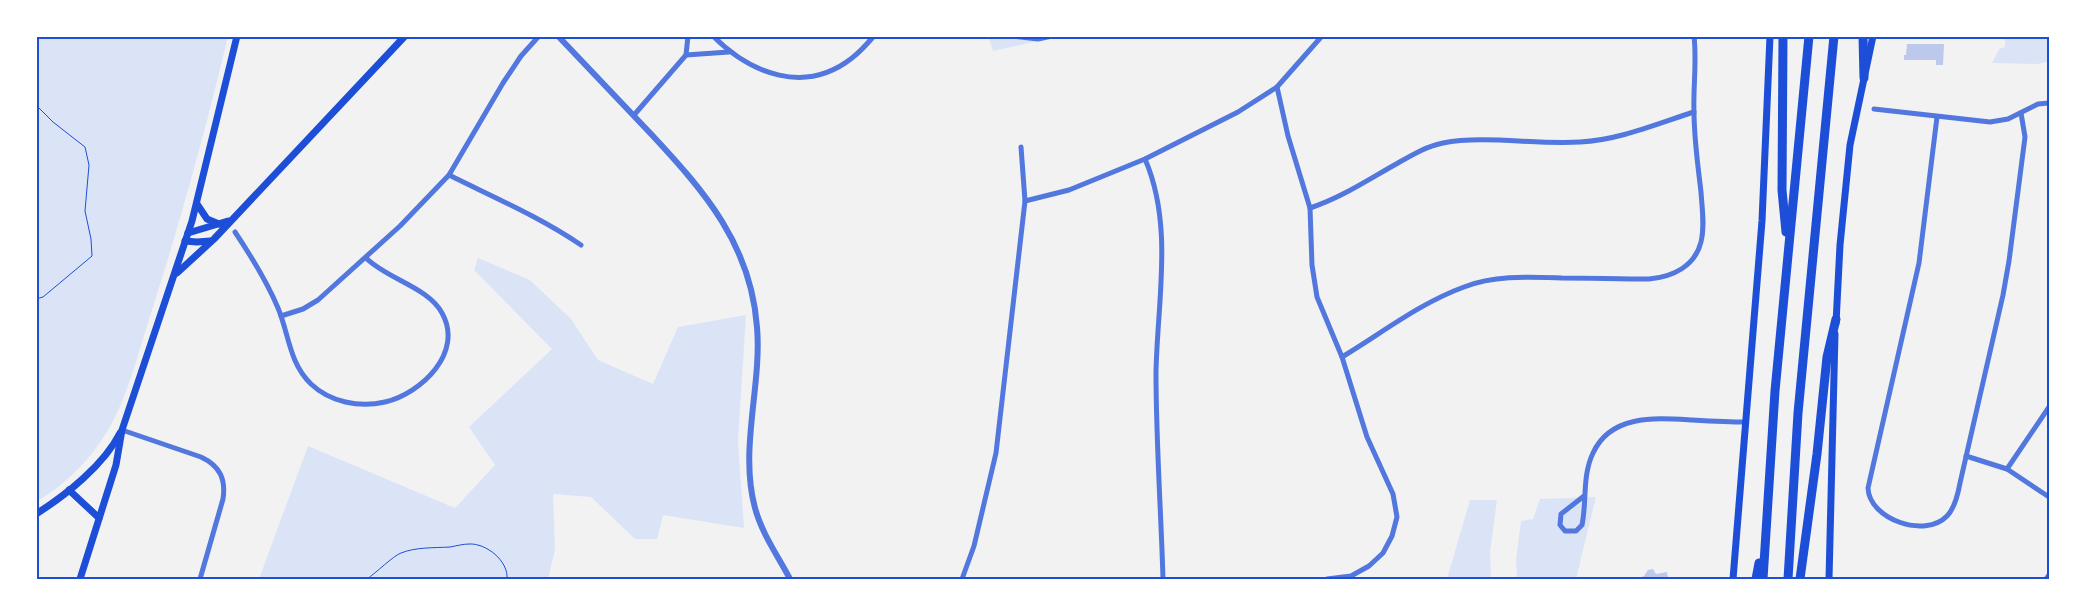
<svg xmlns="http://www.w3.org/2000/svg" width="2085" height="615" font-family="'IBM Plex Sans',sans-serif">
	<rect width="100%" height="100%" fill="#f2f2f2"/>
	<g fill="#dbe4f7">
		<path d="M 36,36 L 228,36 C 206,129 181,219 152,310 C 139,350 129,394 108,430 C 90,460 66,484 36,502 Z"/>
		<polygon points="988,36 1061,36 993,51"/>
		<polygon points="2005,36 2049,36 2049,61 2038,64 1992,63 1999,49 2005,47"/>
		<polygon points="478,258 530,280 571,319 598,360 653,384 678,327 746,315 738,441 744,528 663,515 657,539 635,539 591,497 553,494 555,550 548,579 259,579 308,446 455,508 495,465 469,427 552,349 474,270"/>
		<polygon points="1596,497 1576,579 1517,579 1516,560 1521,521 1533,519 1540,499"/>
		<polygon points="1470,500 1497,500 1490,552 1491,579 1447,579"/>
	</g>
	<g fill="#bdc9ec">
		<polygon points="1907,44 1944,44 1943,65 1936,65 1936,60 1904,60 1904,55 1906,55"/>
		<polygon points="1653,569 1656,574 1667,572 1668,579 1636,579 1644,576 1648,570"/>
	</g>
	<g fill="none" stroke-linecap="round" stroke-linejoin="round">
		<g stroke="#1d4ed8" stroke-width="1">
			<polyline points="36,105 53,122 85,147 89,165 85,211 91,239 92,256 43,297 36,299"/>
			<path d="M 367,579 C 376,573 393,556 401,553 C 416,547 433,548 450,547 C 456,546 463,544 469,544 C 486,543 509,561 507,579"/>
		</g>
		<g stroke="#5277de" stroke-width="5">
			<path d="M 713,36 C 751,74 805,95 852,58 C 860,52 867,44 874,36"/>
			<polyline points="1013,36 1038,39 1052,36"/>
			<polyline points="686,55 729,52"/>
			<polyline points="1277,87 1288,136 1310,208 1312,265 1317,297 1342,357 1367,437 1393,494 1397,517 1392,536 1383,553 1369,566 1351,576 1327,579"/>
			<polyline points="1874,109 1990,122 2008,119 2038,104 2049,103"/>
			<polyline points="634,115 686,55 688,36"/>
			<path d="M 1937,117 L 1919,263 L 1868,488 C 1869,519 1925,539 1947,516 C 1955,508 1958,494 1960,483 L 2003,295 L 2009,261 L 2025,137 L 2021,113"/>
			<path d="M 1145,159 C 1174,226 1157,303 1156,373 C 1156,442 1161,510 1163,579"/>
			<path d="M 449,175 C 493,197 540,217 581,245"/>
			<polyline points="1025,201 1069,190 1145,159 1238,112 1277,87 1322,36"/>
			<path d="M 1310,208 C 1341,198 1369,179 1398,163 C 1412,155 1427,146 1443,143 C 1484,135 1537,145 1580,142 C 1619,140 1656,124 1694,112"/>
			<path d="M 235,232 C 251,256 267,282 278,308 C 289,334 289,363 311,384 C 330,402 359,408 385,402 C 422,393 464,352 442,313 C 428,287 387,279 366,258"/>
			<polyline points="281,316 303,309 318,300 400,226 449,175 503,83 521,56 539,36"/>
			<path d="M 1342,357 C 1382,333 1420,303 1464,287 C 1495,275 1529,277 1562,278 C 1591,278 1620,279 1649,279 C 1673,277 1695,266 1701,242 C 1705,226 1702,208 1701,192 C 1698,166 1694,139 1694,112 C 1693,87 1697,62 1694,36"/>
			<path d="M 122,430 L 201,457 C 220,466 226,479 223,499 L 200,579"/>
			<polyline points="1966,456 2007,469 2049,497"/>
			<polyline points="2007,469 2049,407"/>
			<path d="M 1584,496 L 1561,514 L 1560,525 L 1565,531 L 1576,531 L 1582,525 C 1587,501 1582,476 1593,453 C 1611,414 1656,418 1692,420 C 1710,421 1728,422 1746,422"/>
			<polyline points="962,579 974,546 996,453 1025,201 1021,147"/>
			<polyline points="2046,579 2049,575"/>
		</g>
		<path stroke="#5277de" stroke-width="6" d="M 558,36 C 589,69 621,102 652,135 C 705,192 751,245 757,327 C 762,386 739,449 755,508 C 762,534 778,556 790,579"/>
		<g stroke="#1d4ed8" stroke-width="7">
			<polyline points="197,204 207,219 219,224"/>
			<polyline points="188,233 228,221"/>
			<polyline points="185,241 197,242 210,241"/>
			<polyline points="177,273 214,239 405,36"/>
			<polyline points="1836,323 1840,245 1850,145 1873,36"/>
			<polyline points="69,490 99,518"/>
			<path d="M 36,514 C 66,495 104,465 120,433"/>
			<polyline points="80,579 116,465 122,430 192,221 237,36"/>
			<polyline points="1733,579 1762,221 1770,36"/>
			<polyline points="1829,579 1835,334"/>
		</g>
		<g stroke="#1d4ed8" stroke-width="9">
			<polyline points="1783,36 1782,190 1786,232"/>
			<polyline points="1863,36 1864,78"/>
			<polyline points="1756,579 1759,563"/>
			<polyline points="1763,579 1775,391 1809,36"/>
			<polyline points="1788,579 1798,413 1834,36"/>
			<polyline points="1800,579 1817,454 1827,357 1836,319"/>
		</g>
	</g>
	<rect width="2085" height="615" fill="none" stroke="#ffffff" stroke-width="75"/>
	<rect x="38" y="38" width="2010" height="540" fill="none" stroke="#1d4ed8" stroke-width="2"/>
</svg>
